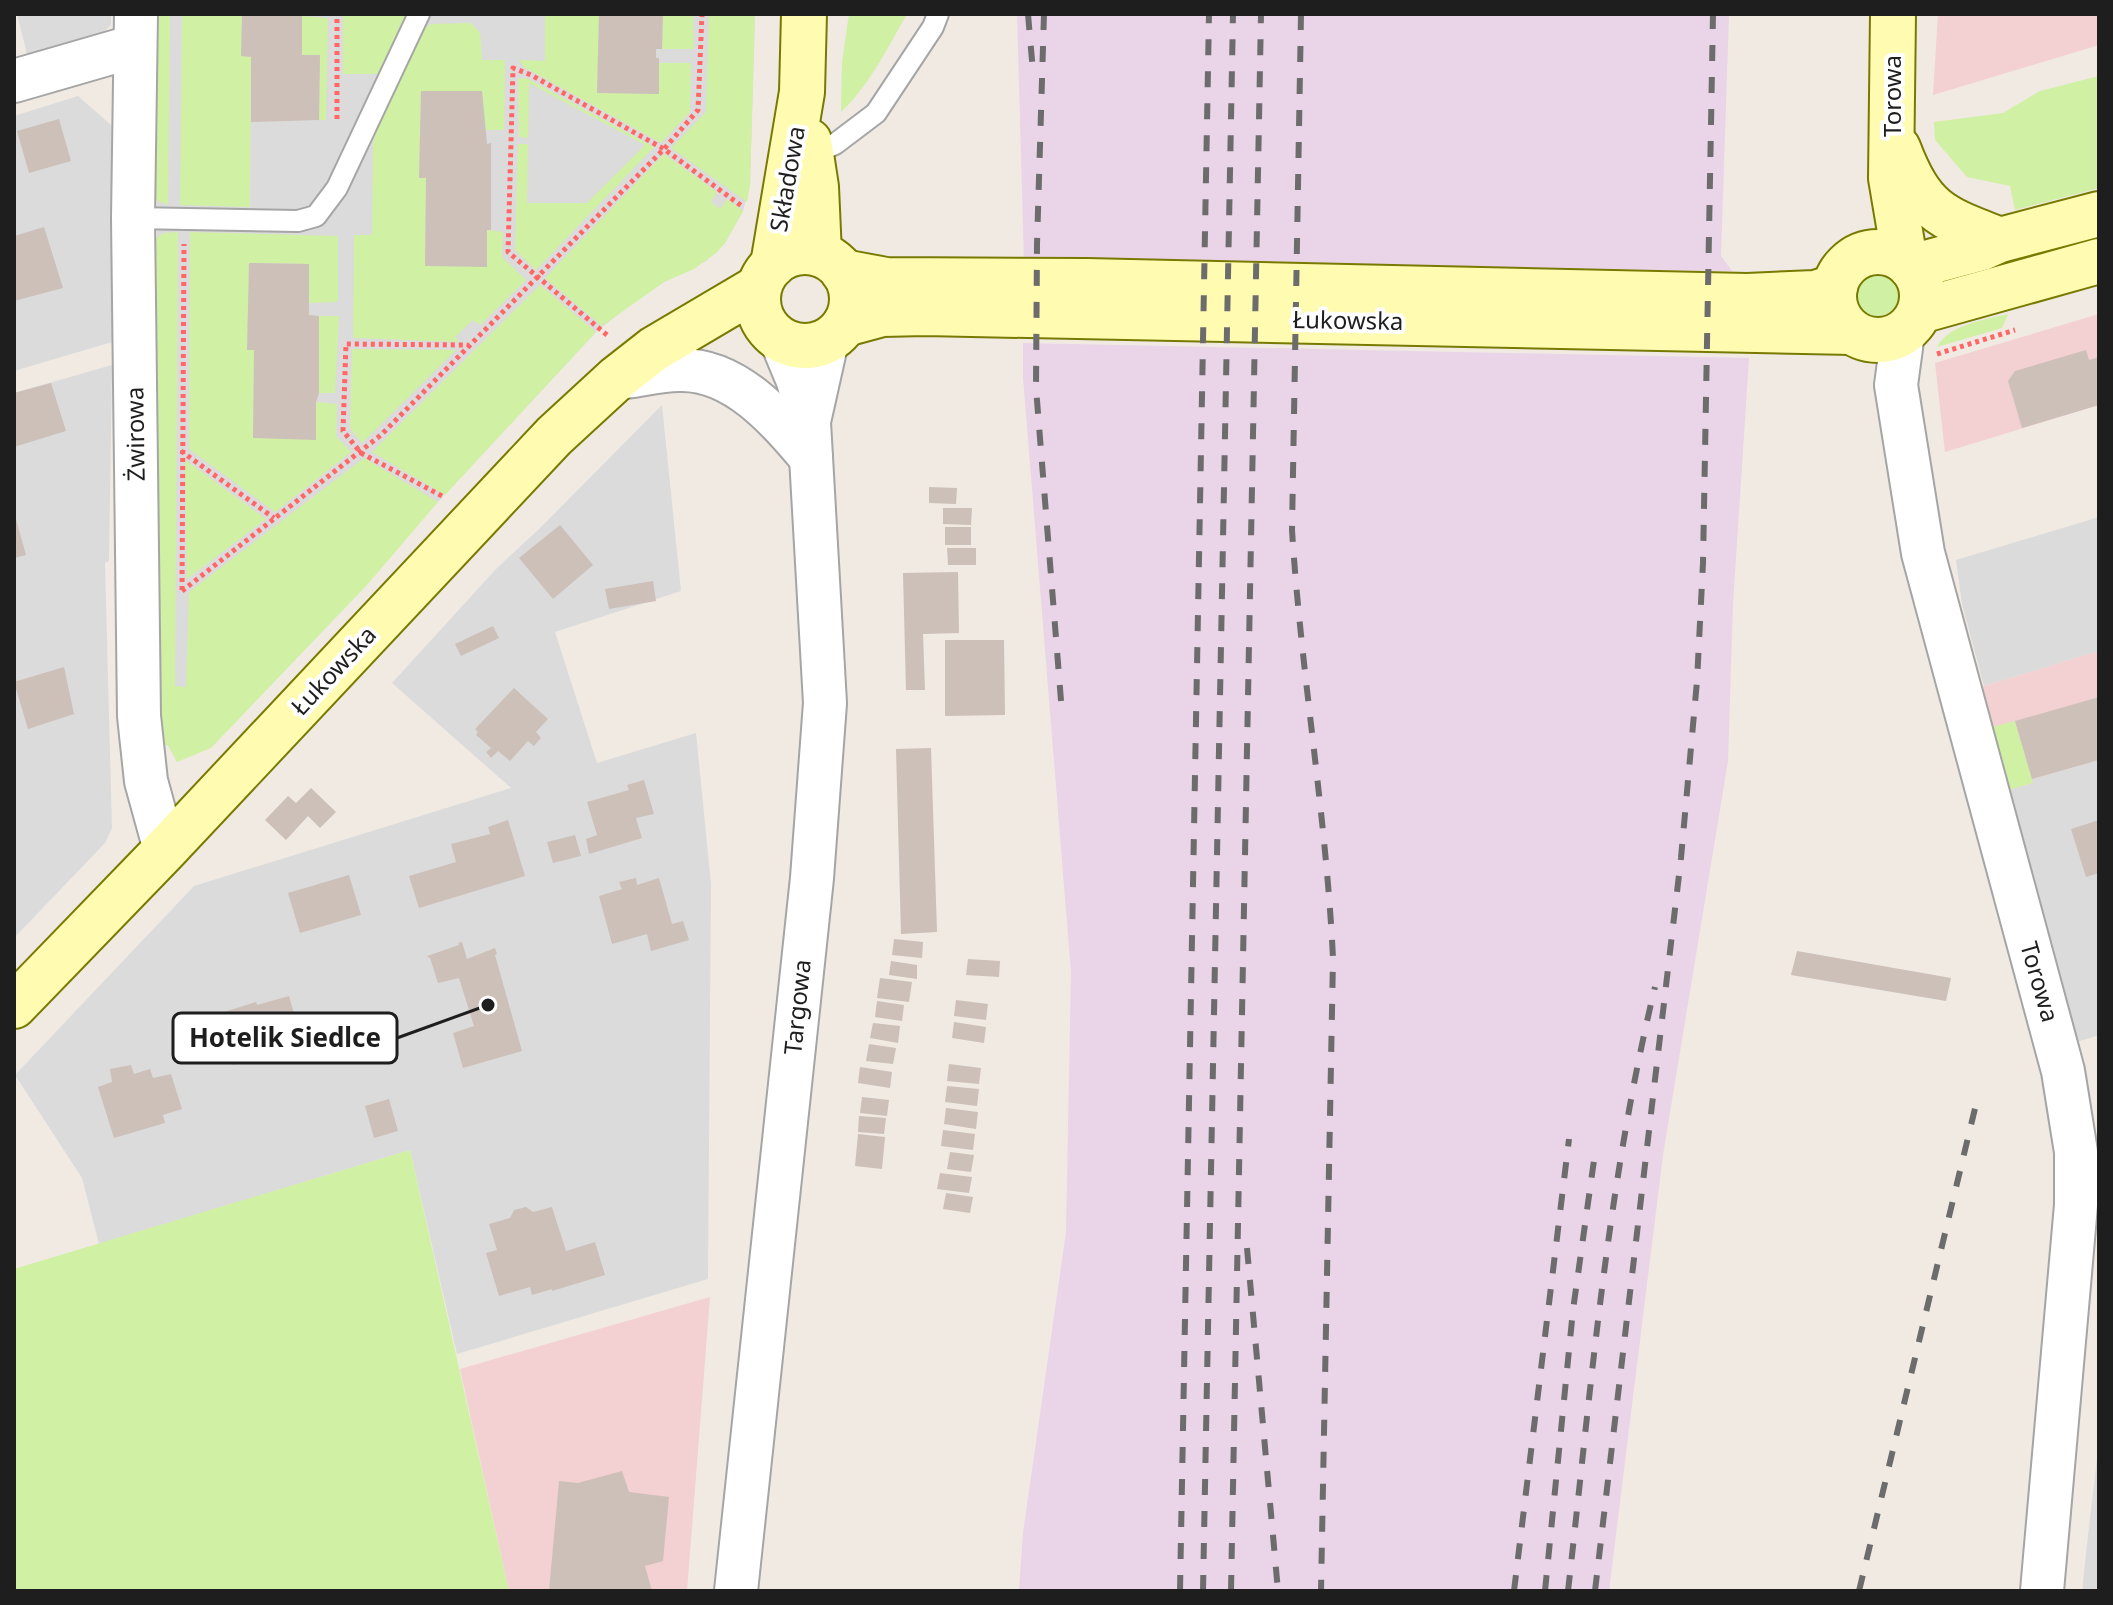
<svg xmlns="http://www.w3.org/2000/svg" width="2113" height="1605" font-family="'Noto Sans',sans-serif">
	<rect width="100%" height="100%" fill="#f0eae3"/>
	<g fill="#dcdbdb">
		<polygon points="17,14 111,14 111,25 102,33 27,54"/>
		<polygon points="156,14 755,14 750,185 743,211 725,243 706,261 664,282 633,302 596,332 438,502 177,762 168,745 159,746"/>
		<polygon points="78,96 111,125 112,342 14,371 14,116"/>
		<polygon points="112,365 109,561 105,563 112,828 105,843 14,938 14,393"/>
		<polygon points="662,405 681,591 555,632 597,763 696,733 711,884 708,1279 457,1354 410,1150 99,1244 82,1178 15,1075 194,886 511,788 392,683 496,569 539,529"/>
		<polygon points="2099,517 2099,651 1984,686 1962,604 1956,560"/>
		<polygon points="2099,760 2099,1035 2071,1044 2023,841 2008,790 2033,783 2032,779"/>
		<polygon points="2099,1441 2099,1591 2082,1591 2086,1553"/>
	</g>
	<g fill="#f3d0d2">
		<polygon points="1938,14 2099,14 2099,45 1933,95"/>
		<polygon points="2099,314 2099,405 1945,452 1935,363"/>
		<polygon points="2099,651 2099,760 2032,779 2033,783 2008,790 1981,687"/>
		<polygon points="710,1297 687,1591 509,1591 460,1369"/>
	</g>
	<g fill="#ead4e8">
		<polygon points="1017,14 1729,14 1721,256 1732,271 1024,261"/>
		<polygon points="1023,343 1749,358 1733,604 1728,761 1663,1155 1609,1591 1019,1591 1023,1533 1066,1232 1071,972 1023,377"/>
	</g>
	<g fill="#d0f0a3">
		<polygon points="156,14 170,14 168,205 156,200"/>
		<polygon points="182,14 242,14 241,56 251,57 250,207 180,205"/>
		<polygon points="346,14 406,14 378,74 343,74 343,15"/>
		<polygon points="545,14 599,14 597,92 659,94 659,63 691,63 690,112 661,143 524,67 519,60 545,61"/>
		<polygon points="663,14 693,14 694,49 662,49"/>
		<polygon points="709,14 755,14 750,185 747,202 671,148 706,112"/>
		<path d="M 849,14 L 907,14 C 888,47 869,86 841,112 L 842,62 Z"/>
		<polygon points="302,16 328,18 326,120 319,120 320,56 302,55"/>
		<polygon points="471,23 480,33 482,60 505,60 504,130 486,130 482,91 421,91 419,178 426,178 425,266 487,266 487,230 503,232 502,257 526,280 480,325 473,320 455,337 459,342 353,338 354,235 372,235 373,142 377,128 425,28 431,24"/>
		<polygon points="2099,76 2099,188 2015,210 2010,186 1967,177 1935,140 1934,122 2003,113 2040,91"/>
		<polygon points="526,78 654,147 536,270 515,250 518,144 528,144 527,203 587,203 645,145 529,83 528,138 519,137 518,79"/>
		<polygon points="664,154 717,192 711,202 720,209 727,199 743,211 725,243 716,253 694,269 664,282 602,326 545,278"/>
		<polygon points="178,232 175,686 186,687 189,592 364,458 438,502 367,585 211,748 177,762 168,745 159,746 156,238 164,233"/>
		<polygon points="190,232 338,236 338,301 335,302 309,303 309,264 249,263 247,350 254,350 253,438 315,439 316,402 337,404 336,436 351,452 275,512 189,449"/>
		<path d="M 1878,263 C 1898,266 1910,279 1912,300 L 1883,330 C 1839,330 1829,270 1878,263 Z"/>
		<polygon points="540,285 596,332 445,495 372,452"/>
		<path d="M 2008,314 L 2002,328 L 1937,347 C 1950,324 1984,320 2008,314 Z"/>
		<polygon points="319,316 339,316 335,393 319,393"/>
		<polygon points="352,349 456,350 362,443 350,428"/>
		<polygon points="185,460 266,519 187,579"/>
		<polygon points="2015,721 2033,783 2008,790 1992,727"/>
		<polygon points="410,1150 509,1591 14,1591 14,1269"/>
	</g>
	<g fill="#ccc0b8">
		<polygon points="242,14 302,14 302,55 320,55 319,120 251,122 251,57 241,56"/>
		<polygon points="599,14 663,14 662,49 656,49 656,58 659,58 659,94 597,93"/>
		<polygon points="421,91 482,91 487,144 491,143 491,230 487,230 487,267 425,266 426,178 419,178"/>
		<polygon points="59,119 71,161 29,173 17,131"/>
		<polygon points="44,227 63,288 14,301 14,236"/>
		<polygon points="249,263 309,264 309,315 319,316 319,393 316,402 316,440 253,438 254,350 247,350"/>
		<polygon points="2086,350 2089,360 2099,357 2099,405 2022,428 2008,381 2015,371"/>
		<polygon points="51,383 66,431 14,447 14,393"/>
		<polygon points="929,487 957,488 956,504 929,503"/>
		<polygon points="943,508 972,508 971,525 943,524"/>
		<polygon points="14,512 26,555 14,558"/>
		<polygon points="560,525 593,565 553,599 519,558"/>
		<rect x="945" y="527" width="26" height="18"/>
		<polygon points="947,548 976,548 976,565 948,565"/>
		<polygon points="958,572 959,633 923,634 925,690 906,690 903,573"/>
		<polygon points="653,581 656,601 609,609 605,589"/>
		<polygon points="493,626 499,638 461,656 455,644"/>
		<polygon points="945,640 1004,640 1005,715 945,716"/>
		<polygon points="64,667 74,714 28,729 14,682"/>
		<polygon points="514,688 548,719 536,732 541,738 534,746 528,741 510,761 498,751 491,758 486,752 491,748 476,735 478,732 475,729"/>
		<polygon points="2099,697 2099,760 2032,779 2015,721"/>
		<polygon points="931,748 937,932 901,934 896,749"/>
		<polygon points="644,780 654,814 636,818 642,838 589,854 586,839 597,835 587,802 629,790 627,785"/>
		<polygon points="311,788 336,812 320,828 308,816 286,840 265,820 288,796 296,803"/>
		<polygon points="508,820 525,876 419,908 409,876 456,862 451,844 490,834 488,827"/>
		<polygon points="2099,820 2099,873 2086,877 2071,829"/>
		<polygon points="575,835 581,856 553,863 547,842"/>
		<polygon points="349,875 361,915 300,933 288,893"/>
		<polygon points="636,878 637,885 659,878 672,924 683,921 689,940 651,951 647,934 612,944 599,896 622,889 619,882"/>
		<polygon points="894,939 923,942 922,958 892,955"/>
		<polygon points="462,942 467,959 495,948 497,954 495,955 522,1051 463,1068 453,1033 474,1026 459,978 438,983 430,958 427,956 459,945 458,943"/>
		<polygon points="1797,951 1951,978 1946,1001 1791,975"/>
		<polygon points="968,959 1000,961 999,977 966,975"/>
		<polygon points="891,961 917,965 917,979 889,975"/>
		<polygon points="880,978 912,982 909,1002 877,998"/>
		<polygon points="289,996 304,1048 271,1058 269,1053 233,1065 224,1035 214,1038 208,1017 256,1002 257,1005"/>
		<polygon points="956,1000 988,1004 986,1020 954,1016"/>
		<polygon points="877,1001 904,1005 902,1021 875,1017"/>
		<polygon points="954,1022 986,1027 984,1043 952,1038"/>
		<polygon points="873,1023 900,1026 898,1043 870,1038"/>
		<polygon points="869,1044 896,1048 893,1064 866,1061"/>
		<polygon points="949,1064 981,1068 979,1084 947,1081"/>
		<polygon points="131,1065 134,1074 150,1069 153,1078 171,1074 182,1109 163,1115 165,1123 114,1138 98,1087 112,1082 110,1069"/>
		<polygon points="860,1067 892,1072 890,1088 858,1083"/>
		<polygon points="947,1086 979,1089 977,1106 945,1102"/>
		<polygon points="862,1097 889,1100 887,1116 860,1113"/>
		<polygon points="389,1099 398,1131 374,1138 365,1106"/>
		<polygon points="946,1108 978,1112 976,1129 944,1124"/>
		<polygon points="859,1116 886,1118 884,1134 858,1132"/>
		<polygon points="943,1130 975,1134 973,1150 941,1146"/>
		<polygon points="858,1134 885,1137 882,1169 855,1166"/>
		<polygon points="950,1152 974,1155 971,1172 947,1169"/>
		<polygon points="940,1173 972,1177 969,1193 937,1189"/>
		<polygon points="946,1193 973,1197 970,1213 943,1209"/>
		<polygon points="526,1207 533,1212 552,1207 566,1251 595,1242 605,1275 552,1291 552,1289 532,1295 530,1287 499,1296 486,1253 497,1250 489,1224 510,1218 514,1210"/>
		<polygon points="622,1471 629,1492 669,1497 663,1561 645,1566 652,1591 549,1591 559,1481 578,1483"/>
	</g>
	<g fill="none" stroke-linecap="round" stroke-linejoin="round">
		<g stroke="#a5a5a5" stroke-width="24">
			<g id="lane">
				<polyline points="811,155 835,144 876,113 933,27 938,14"/>
				<polyline points="133,218 298,221 316,216 337,188 419,14"/>
			</g>
		</g>
		<g stroke="#a5a5a5" stroke-width="46">
			<g id="street">
				<polyline points="136,14 133,218 139,716 146,781 165,850"/>
				<polyline points="14,81 135,46"/>
				<polyline points="1903,333 1896,385 1923,553 2063,1071 2076,1152 2076,1205 2042,1591"/>
				<path d="M 617,378 C 638,376 659,370 679,370 C 735,368 778,419 811,458"/>
				<polyline points="810,417 827,341"/>
				<polyline points="736,1591 812,878 825,703 809,422 798,381 781,340"/>
			</g>
		</g>
		<g stroke="#787a00" stroke-width="48">
			<g id="secondary">
				<polyline points="1893,14 1891,178 1905,261"/>
				<polyline points="809,141 816,187 819,254"/>
				<path d="M 1898,148 C 1922,211 1940,217 2000,240"/>
				<circle cx="1878" cy="296" r="44"/>
				<circle cx="805" cy="299" r="47"/>
				<polyline points="773,265 802,92 804,14"/>
				<polyline points="1911,267 1982,248 2000,240 2099,214"/>
				<polyline points="843,272 886,280 1087,281 1747,296 1815,293 1835,287"/>
				<polyline points="1920,311 2099,261"/>
				<polyline points="845,324 882,314 925,313 1852,332"/>
				<polyline points="14,1006 165,850 554,436 617,378 654,349 759,287"/>
			</g>
		</g>
		<g stroke="#ff6665" stroke-width="5" stroke-dasharray="4 4" stroke-linecap="butt">
			<polyline points="337,119 337,14"/>
			<polyline points="607,335 508,252 513,68 531,75 664,149 743,207"/>
			<polyline points="1937,354 2015,330"/>
			<polyline points="181,451 274,518"/>
			<polyline points="442,496 361,453 343,431 346,344 468,345"/>
			<polyline points="182,590 184,244"/>
			<polyline points="182,591 381,435 664,149 698,110 702,14"/>
		</g>
		<use href="#lane" stroke="#fff" stroke-width="20"/>
		<use href="#street" stroke="#fff" stroke-width="42"/>
		<use href="#secondary" stroke="#fffcb2" stroke-width="44"/>
		<g stroke="#6c6c6c" stroke-width="6" stroke-dasharray="16 16" stroke-linecap="butt">
			<polyline points="1028,14 1033,72"/>
			<polyline points="1044,14 1037,244 1036,388 1062,713"/>
			<path d="M 1301,14 L 1292,530 C 1301,673 1326,814 1333,958 L 1321,1591"/>
			<polyline points="1247,1248 1278,1591"/>
			<polyline points="1180,1591 1209,14"/>
			<polyline points="1203,1591 1233,14"/>
			<polyline points="1231,1591 1261,14"/>
			<polyline points="1514,1591 1569,1139"/>
			<polyline points="1545,1591 1573,1310 1596,1146"/>
			<path d="M 1568,1591 C 1591,1389 1607,1185 1655,987"/>
			<polyline points="1595,1591 1681,858 1697,681 1703,563 1713,14"/>
			<polyline points="1859,1591 1978,1096"/>
		</g>
	</g>
	<g text-anchor="middle" stroke-width="8" stroke-linejoin="round" paint-order="stroke">
		<g font-size="24" fill="#1e1e1e" stroke="#fff">
			<text transform="translate(1893 96) rotate(-90)" y="8">Torowa</text>
			<text transform="translate(788 179) rotate(-80)" y="8">Składowa</text>
			<text transform="translate(1348 321) rotate(1)" y="8">Łukowska</text>
			<text transform="translate(136 434) rotate(-91)" y="8">Żwirowa</text>
			<text transform="translate(334 671) rotate(-47)" y="8">Łukowska</text>
			<text transform="translate(2039 982) rotate(74)" y="8">Torowa</text>
			<text transform="translate(798 1007) rotate(-84)" y="8">Targowa</text>
		</g>
	</g>
	<path fill="none" stroke="#1e1e1e" stroke-width="3" d="M488 1005L397 1038"/>
	<circle fill="#1e1e1e" stroke="#fff" stroke-width="3" cx="488" cy="1005" r="8"/>
	<rect fill="#fff" stroke="#1e1e1e" stroke-width="3" x="173" y="1013" width="224" height="50" rx="8"/>
	<g font-size="26" text-anchor="middle" font-weight="bold" fill="#1e1e1e">
		<text x="285" y="1047">Hotelik Siedlce</text>
	</g>
	<rect width="2113" height="1605" fill="none" stroke="#1e1e1e" stroke-width="32"/>
</svg>
